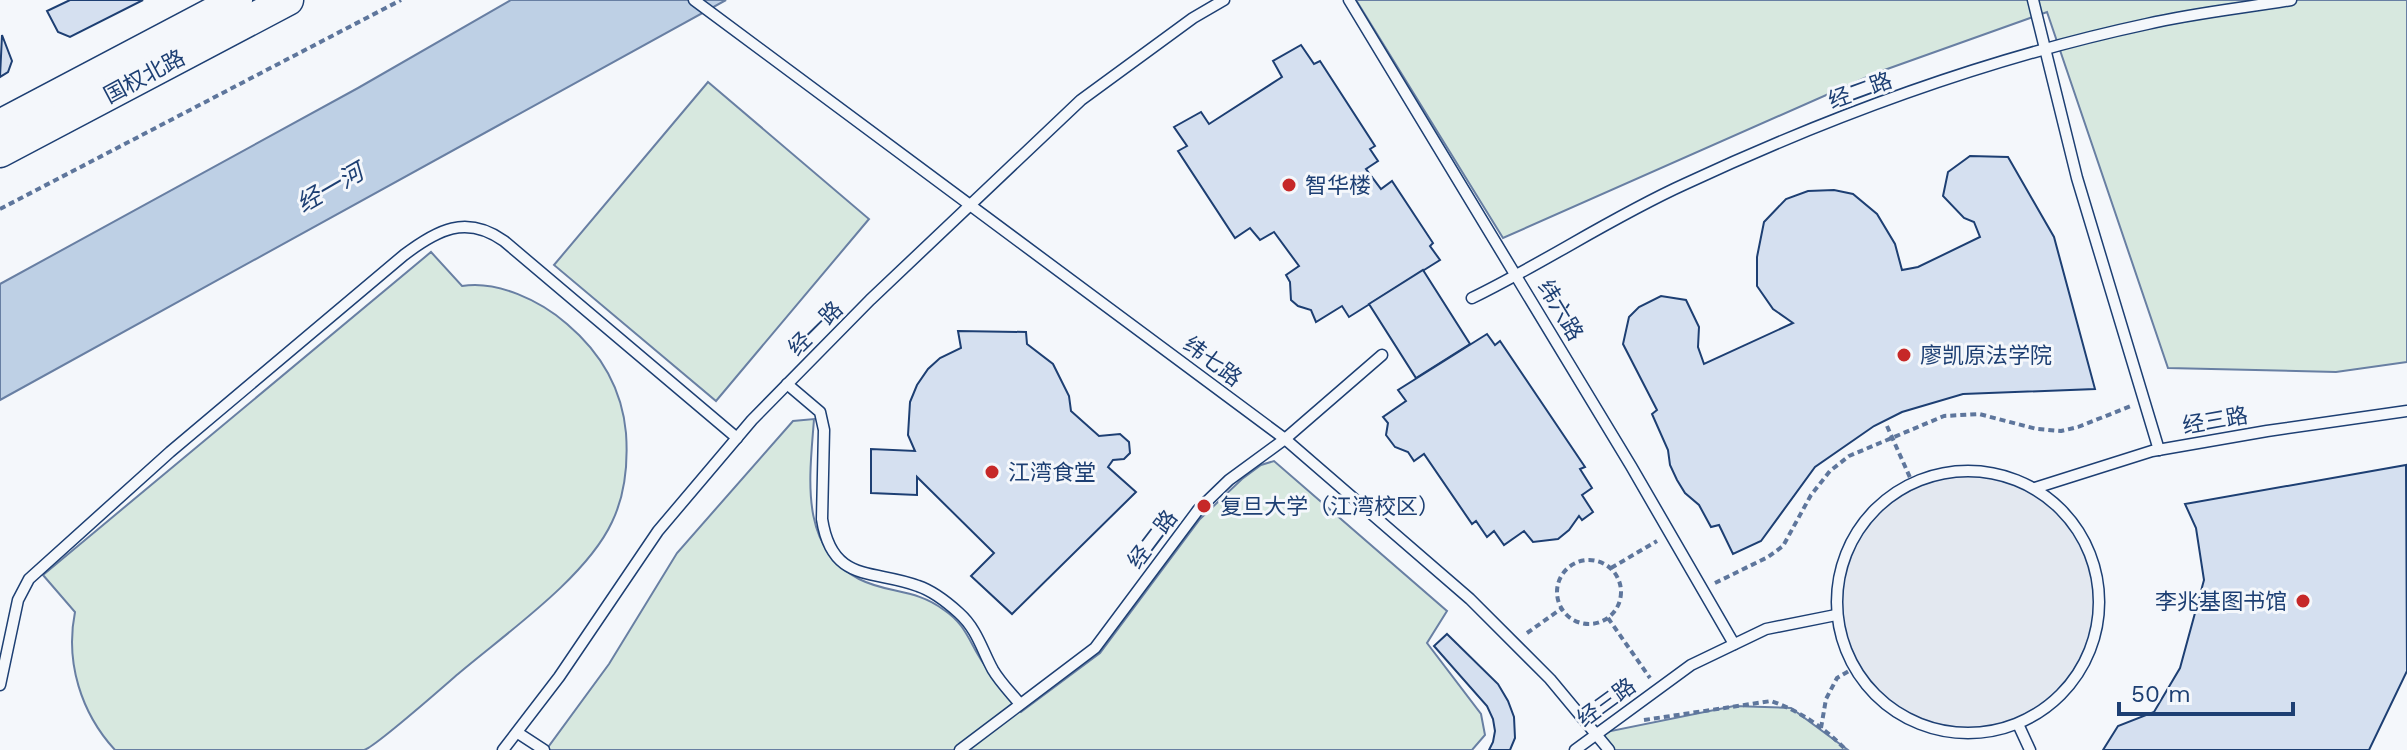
<svg xmlns="http://www.w3.org/2000/svg" width="2407" height="750" font-family="'Work Sans','Noto Sans SC',sans-serif">
	<rect width="100%" height="100%" fill="#f4f7fb"/>
	<g fill="#d7e8df" stroke="#687fa3" stroke-width="2">
		<polygon points="1356,0 2407,0 2407,362 2336,372 2168,368 2047,12 1876,73 1503,238"/>
		<polygon points="708,82 869,219 716,401 554,265"/>
		<path d="M 431,252 L 462,286 C 497,280 541,301 567,324 C 600,352 622,389 626,433 C 628,462 625,495 612,522 C 586,578 505,634 458,674 C 444,686 374,748 364,750 C 341,750 314,750 291,750 C 232,750 173,750 115,750 C 81,713 65,662 75,612 L 43,575 Z"/>
		<path d="M 814,419 C 810,475 798,548 859,579 C 888,594 915,588 944,610 C 962,622 967,635 977,653 C 989,674 1005,693 1021,712 L 1100,653 L 1200,519 L 1242,479 L 1261,465 L 1274,461 L 1447,611 L 1427,643 L 1481,714 L 1485,735 L 1472,750 L 546,750 L 609,664 L 677,553 L 793,421 Z"/>
		<polygon points="1734,706 1791,708 1848,750 1611,750 1596,734"/>
	</g>
	<circle fill="#e3e8f0" stroke="#687fa3" stroke-width="2" cx="1968" cy="602" r="131"/>
	<polygon fill="#bed0e5" stroke="#687fa3" stroke-width="2" points="511,0 726,0 0,400 0,284 358,88"/>
	<g fill="#d5e0f0" stroke="#1d3f73" stroke-width="2">
		<polygon points="70,0 143,0 70,37 58,32 47,11"/>
		<polygon points="2,35 12,61 8,72 0,77"/>
		<polygon points="1301,45 1314,64 1320,61 1375,146 1370,149 1378,161 1366,169 1381,189 1392,181 1433,243 1430,246 1440,260 1349,317 1342,306 1316,322 1311,310 1298,306 1291,300 1290,282 1286,275 1299,266 1274,232 1260,240 1250,228 1235,238 1178,151 1187,146 1174,127 1201,112 1209,124 1282,77 1273,61"/>
		<polygon points="1970,156 2008,157 2054,237 2095,389 1963,394 1902,412 1874,426 1815,467 1761,541 1733,554 1719,525 1711,527 1699,505 1685,493 1677,480 1670,465 1668,450 1652,414 1657,410 1623,344 1629,317 1639,307 1661,296 1686,300 1699,327 1698,347 1704,364 1793,323 1773,309 1757,286 1757,257 1764,222 1786,199 1808,191 1834,190 1853,194 1877,214 1895,244 1902,270 1918,267 1980,237 1974,222 1964,218 1943,196 1948,172"/>
		<polygon points="1423,270 1470,344 1416,378 1369,304"/>
		<polygon points="958,331 1026,332 1027,344 1053,364 1069,396 1071,411 1099,436 1120,434 1129,442 1130,453 1124,459 1113,460 1108,467 1136,492 1012,614 971,576 994,553 917,477 917,495 871,493 871,449 915,451 908,435 910,402 917,385 928,369 940,358 961,348"/>
		<polygon points="1487,334 1495,345 1500,341 1585,467 1580,469 1592,488 1582,495 1593,512 1582,520 1579,516 1569,530 1558,539 1533,542 1524,531 1504,545 1494,531 1487,537 1476,521 1472,524 1424,454 1414,461 1408,452 1395,447 1386,435 1388,423 1383,417 1406,401 1398,390"/>
		<polygon points="2406,465 2407,671 2369,750 2103,750 2118,726 2154,712 2180,668 2204,580 2196,528 2185,504"/>
		<polygon points="1447,634 1498,684 1508,701 1514,717 1515,738 1510,750 1489,750 1493,742 1495,731 1493,719 1487,706 1434,646"/>
	</g>
	<g fill="none" stroke-linecap="round" stroke-linejoin="round">
		<g stroke="#1d3f73" stroke-width="13">
			<g id="service">
				<polyline points="694,0 1285,439 1470,599 1550,679 1609,750"/>
				<polyline points="1349,0 1631,466 1734,644"/>
				<polyline points="2033,0 2077,178 2159,450"/>
				<path d="M 1472,298 C 1544,263 1612,217 1685,184 C 1833,115 1988,58 2147,24 C 2194,13 2243,8 2291,0"/>
				<path d="M 787,384 L 820,412 L 824,430 L 822,519 C 832,584 874,569 918,586 C 933,591 948,603 959,613 C 977,629 982,650 993,670 C 1000,682 1011,693 1020,704"/>
				<circle cx="1968" cy="602" r="131"/>
				<polyline points="2035,488 2152,451 2267,431 2407,411"/>
				<path d="M 0,685 L 18,600 L 29,579 L 170,452 L 404,255 C 437,230 466,214 504,241 L 737,438"/>
				<polyline points="2018,724 2030,750"/>
				<polyline points="518,733 544,750"/>
				<polyline points="503,750 559,677 658,531 752,420 870,300 1081,100 1193,18 1224,0"/>
				<polyline points="960,750 1095,648 1198,510 1229,480 1285,439 1382,355"/>
				<polyline points="1575,750 1691,665 1766,629 1836,615"/>
			</g>
		</g>
		<g stroke="#1d3f73" stroke-width="33">
			<g id="secondary">
				<polyline points="0,125 237,0"/>
				<polyline points="0,152 288,0"/>
			</g>
		</g>
		<g stroke="#5e769c" stroke-width="4" stroke-dasharray="6 4" stroke-linecap="butt">
			<polyline points="0,209 401,0"/>
			<polyline points="1887,426 1912,482"/>
			<circle cx="1589" cy="592" r="32"/>
			<polyline points="1611,568 1657,541"/>
			<polyline points="1715,583 1768,557 1783,546 1811,495 1830,471 1849,456 1944,416 1979,414 2037,429 2061,431 2078,427 2131,406"/>
			<polyline points="1608,618 1650,678"/>
			<polyline points="1527,633 1561,609"/>
			<path d="M 1644,720 L 1771,701 C 1800,711 1825,728 1846,750"/>
			<polyline points="1821,728 1826,699 1837,678 1854,668"/>
		</g>
		<use href="#service" stroke="#f4f7fb" stroke-width="10"/>
		<use href="#secondary" stroke="#f4f7fb" stroke-width="30"/>
	</g>
	<g fill="#c62828" stroke="#f4f7fb" stroke-width="3">
		<circle cx="1289" cy="185" r="8"/>
		<circle cx="1904" cy="355" r="8"/>
		<circle cx="992" cy="472" r="8"/>
		<circle cx="1204" cy="506" r="8"/>
		<circle cx="2303" cy="601" r="8"/>
	</g>
	<g text-anchor="middle" stroke-width="6" stroke-linejoin="round" paint-order="stroke">
		<g font-size="22" fill="#1d3f73" stroke="#f4f7fb">
			<text transform="translate(144 76) rotate(-28)" y="8">国权北路</text>
			<text transform="translate(1860 90) rotate(-20)" y="8">经二路</text>
			<text transform="translate(1561 310) rotate(59)" y="8">纬六路</text>
			<text transform="translate(815 328) rotate(-45)" y="8">经一路</text>
			<text transform="translate(1213 361) rotate(37)" y="8">纬七路</text>
			<text transform="translate(2215 420) rotate(-10)" y="8">经三路</text>
			<text transform="translate(1152 539) rotate(-53)" y="8">经二路</text>
			<text transform="translate(1606 702) rotate(-36)" y="8">经三路</text>
		</g>
		<g font-size="22" fill="#1d3f73" stroke="#f4f7fb" text-anchor="start">
			<text x="1305" y="193">智华楼</text>
			<text x="1920" y="363">廖凯原法学院</text>
			<text x="1008" y="480">江湾食堂</text>
			<text x="1220" y="514">复旦大学（江湾校区）</text>
			<text x="2287" y="609" text-anchor="end">李兆基图书馆</text>
		</g>
		<g font-size="24" font-style="italic" fill="#1d3f73" stroke="#f4f7fb">
			<text transform="translate(330 188) rotate(-30)" y="8">经一河</text>
		</g>
	</g>
	<path d="M2119 702v12h174v-12" fill="none" stroke="#1d3f73" stroke-width="4"/>
	<text x="2131" y="702" font-size="24" fill="#1d3f73" stroke="#f4f7fb" stroke-width="6" paint-order="stroke">50 m</text>
</svg>
